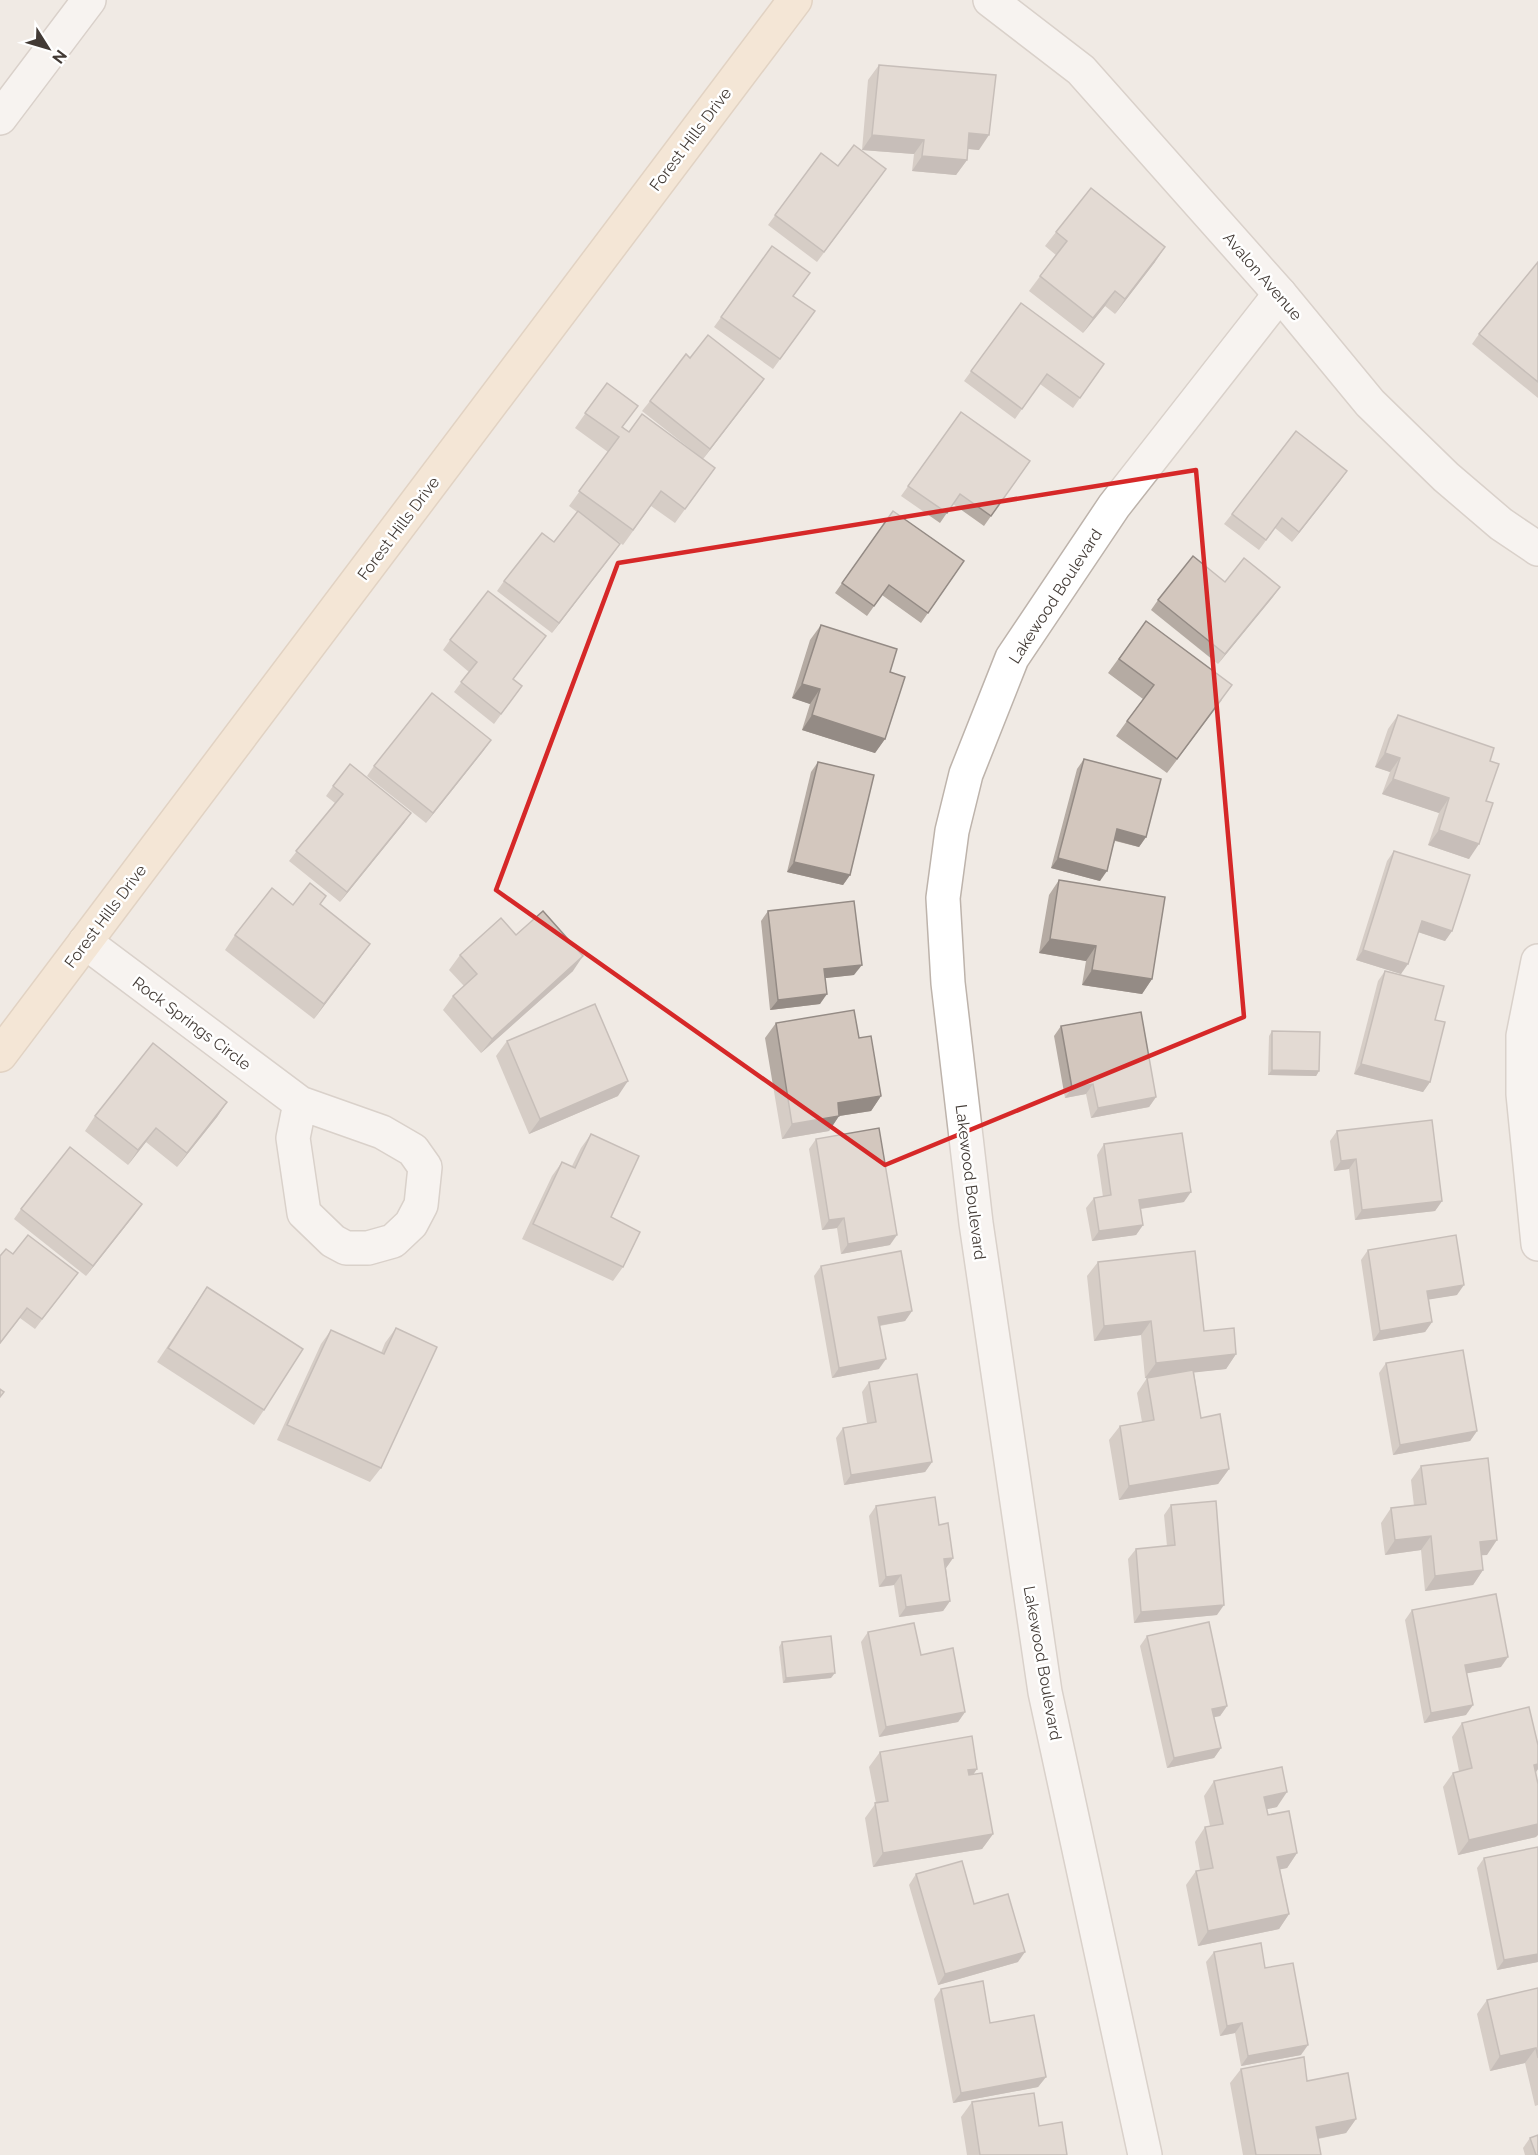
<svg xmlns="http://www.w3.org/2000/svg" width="1538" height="2155" font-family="Raleway,sans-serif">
	<rect width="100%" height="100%" fill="#f0eae4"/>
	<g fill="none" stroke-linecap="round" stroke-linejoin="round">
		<g stroke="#bdb3ab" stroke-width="36">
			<g id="street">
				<polyline points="990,0 1081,70 1280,294 1370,403 1446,477 1501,524 1538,549"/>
				<polyline points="0,118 89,0"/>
				<polyline points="85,942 300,1103 382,1132 413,1150 425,1167 421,1205 411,1224 393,1241 368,1248 346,1248 333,1241 304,1213 293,1138 300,1103"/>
				<polyline points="1538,961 1523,1036 1523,1094 1538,1244"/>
				<polyline points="1145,2155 1045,1692 976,1223 948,983 943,898 952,831 966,774 1012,658 1114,506 1280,294"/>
			</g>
		</g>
		<g stroke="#cfb79b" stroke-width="36">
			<polyline id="secondary" points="0,1055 795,0"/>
		</g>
		<use href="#street" stroke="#fff" stroke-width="33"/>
		<use href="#secondary" stroke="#f8e3c6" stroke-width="33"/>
	</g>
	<g fill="#b5aba3">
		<polygon points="879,65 979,150 968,149 967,160 956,175 912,171 914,154 862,150 868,80"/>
		<polygon points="821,153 838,166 879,179 817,262 768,225"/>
		<polygon points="1056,232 1155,262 1115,314 1105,306 1083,333 1029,291 1056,255 1045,246"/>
		<polygon points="772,246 793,296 815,311 773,369 714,327"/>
		<polygon points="1538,262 1538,398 1472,344 1479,334"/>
		<polygon points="1021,303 1104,364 1073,408 1040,384 1015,419 964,381"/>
		<polygon points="690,358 764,379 703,459 642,411 650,401"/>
		<polygon points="607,383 623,427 629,432 715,468 675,523 651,506 623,545 615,539 620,544 552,633 497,591 504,581 554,542 577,512 569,506 608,452 575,428"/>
		<polygon points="961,412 1030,461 984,526 953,504 940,523 901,496"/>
		<polygon points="1347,471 1292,542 1275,528 1259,550 1224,524 1232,514"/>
		<polygon points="893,511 964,561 921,623 882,595 867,616 835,593"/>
		<polygon points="1225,582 1280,587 1218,664 1151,610 1158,600"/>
		<polygon points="1146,621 1222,700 1167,773 1116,736 1143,699 1108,673"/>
		<polygon points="821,625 890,672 885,739 875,753 802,730 810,704 792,698 810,640"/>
		<polygon points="546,636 513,679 522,686 494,724 454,692 469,672 443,650 450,640"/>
		<polygon points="1398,715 1490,761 1486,801 1469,859 1428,845 1439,813 1382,794 1390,772 1375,767 1388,729"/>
		<polygon points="484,750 426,823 367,776 374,766"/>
		<polygon points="1084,759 1146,837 1139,847 1115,841 1100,881 1051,868 1077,769"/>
		<polygon points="818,762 850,875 843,885 787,872 811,772"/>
		<polygon points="333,786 411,813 404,823 340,902 289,861 335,803 326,796"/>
		<polygon points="1394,851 1452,931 1445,941 1418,932 1401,974 1356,960 1387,861"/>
		<polygon points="1059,880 1152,979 1142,994 1082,985 1086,961 1039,953 1049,895"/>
		<polygon points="293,905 320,905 360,958 314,1019 225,950 235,935"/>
		<polygon points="768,911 854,975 825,978 820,1004 770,1010 761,921"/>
		<polygon points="516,935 573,971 481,1053 443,1010 453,996 464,986 449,970 460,955"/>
		<polygon points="1385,971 1435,1020 1430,1082 1423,1092 1354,1074 1378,981"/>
		<polygon points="776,1023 859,1038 881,1096 871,1111 839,1116 829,1131 782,1139 765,1038"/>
		<polygon points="1061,1026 1156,1097 1149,1107 1091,1118 1086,1094 1065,1098 1054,1036"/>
		<polygon points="1272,1031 1319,1071 1316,1076 1268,1075 1269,1036"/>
		<polygon points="507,1041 618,1096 529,1134 496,1056"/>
		<polygon points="227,1102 217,1117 177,1167 146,1142 128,1165 85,1131 95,1116"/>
		<polygon points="1337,1131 1442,1201 1435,1211 1355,1220 1349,1169 1334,1171 1330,1141"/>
		<polygon points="591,1134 623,1267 613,1281 522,1239 552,1176 562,1162 572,1166 581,1148"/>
		<polygon points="816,1139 890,1245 841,1254 837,1228 822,1230 809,1149"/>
		<polygon points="1104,1144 1184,1202 1141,1209 1143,1225 1136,1235 1092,1241 1086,1208 1094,1198 1103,1197 1097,1155"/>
		<polygon points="21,1209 135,1214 86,1276 14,1219"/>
		<polygon points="1368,1250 1457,1295 1429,1299 1432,1322 1425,1332 1373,1341 1361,1260"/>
		<polygon points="13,1254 78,1273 35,1329 20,1318 0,1344 0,1256"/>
		<polygon points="1098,1262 1204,1331 1236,1354 1226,1369 1194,1372 1201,1418 1229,1469 1218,1484 1119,1500 1109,1440 1120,1426 1142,1422 1137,1393 1147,1378 1153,1377 1145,1378 1141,1335 1094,1341 1087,1276"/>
		<polygon points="821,1266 912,1311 905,1321 880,1326 879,1369 832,1378 814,1276"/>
		<polygon points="207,1287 264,1410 254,1425 157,1362"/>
		<polygon points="396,1328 381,1468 370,1482 277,1440 321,1344 331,1330 381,1353 385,1343"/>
		<polygon points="1386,1363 1477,1431 1470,1441 1393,1455 1379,1373"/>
		<polygon points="869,1382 932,1462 925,1472 844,1485 836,1438 843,1428 867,1423 862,1392"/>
		<polygon points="1421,1466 1487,1555 1481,1555 1483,1570 1473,1585 1425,1591 1421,1550 1385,1555 1381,1523 1391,1508 1414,1506 1411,1480"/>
		<polygon points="1171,1505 1217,1615 1134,1623 1128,1559 1136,1549 1167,1546 1164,1515"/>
		<polygon points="876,1506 939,1525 953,1558 946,1568 950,1601 943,1611 899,1617 894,1585 879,1587 869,1516"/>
		<polygon points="1412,1610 1501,1667 1467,1673 1466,1715 1424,1723 1405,1620"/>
		<polygon points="868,1632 921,1655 965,1712 958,1722 879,1737 861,1642"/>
		<polygon points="1147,1636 1227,1706 1220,1716 1214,1717 1221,1748 1214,1758 1167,1768 1140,1646"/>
		<polygon points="782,1642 831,1678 783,1683 779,1647"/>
		<polygon points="1462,1723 1538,1745 1538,1769 1535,1773 1536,1837 1458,1855 1443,1787 1453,1773 1459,1771 1452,1737"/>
		<polygon points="880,1752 973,1774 993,1834 982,1849 873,1867 865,1818 876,1803 869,1767"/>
		<polygon points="1214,1781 1277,1807 1267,1809 1268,1815 1297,1853 1287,1868 1280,1869 1289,1914 1279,1929 1198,1946 1186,1885 1196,1871 1200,1870 1195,1842 1205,1827 1210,1826 1204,1796"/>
		<polygon points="1484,1858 1538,1962 1497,1970 1477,1868"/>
		<polygon points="916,1874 974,1904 1018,1962 938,1985 909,1885"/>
		<polygon points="1214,1952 1265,1968 1301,2055 1241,2066 1235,2033 1220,2036 1206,1962"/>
		<polygon points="1538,1988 1538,2105 1535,2106 1525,2063 1490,2071 1477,2014 1487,2000"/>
		<polygon points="941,1989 1046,2077 1038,2087 953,2103 934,1999"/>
		<polygon points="1241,2069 1307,2081 1356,2119 1346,2133 1318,2139 1321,2155 1243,2155 1230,2083"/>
		<polygon points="972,2102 1039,2126 1067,2155 967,2155 961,2117"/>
		<polygon points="1530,2138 1538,2155 1525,2155 1523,2148"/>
	</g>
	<g fill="#948b85">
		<polygon points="969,133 989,135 979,150 959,148"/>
		<polygon points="872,135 924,140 914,154 862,150"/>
		<polygon points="922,156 967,160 956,175 912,171"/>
		<polygon points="1165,247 1155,262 1115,314 1125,299"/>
		<polygon points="1115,291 1105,306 1083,333 1093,318"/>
		<polygon points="764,379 757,389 703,459 710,449"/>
		<polygon points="1347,471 1340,481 1292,542 1299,532"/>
		<polygon points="620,544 613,554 552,633 559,623"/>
		<polygon points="1280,587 1273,597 1218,664 1225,654"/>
		<polygon points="802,684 820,689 810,704 792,698"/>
		<polygon points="812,715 885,739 875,753 802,730"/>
		<polygon points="491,740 484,750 426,823 433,813"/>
		<polygon points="1385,753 1400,758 1390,772 1375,767"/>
		<polygon points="1393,779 1449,798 1439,813 1382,794"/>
		<polygon points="411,813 404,823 340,902 347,892"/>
		<polygon points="1117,829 1146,837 1139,847 1110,839"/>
		<polygon points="1439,830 1479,844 1469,859 1428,845"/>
		<polygon points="1058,858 1107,871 1100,881 1051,868"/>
		<polygon points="794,862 850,875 843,885 787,872"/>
		<polygon points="1422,921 1452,931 1445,941 1415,931"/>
		<polygon points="1050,939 1096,946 1086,961 1039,953"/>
		<polygon points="370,944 360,958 314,1019 324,1004"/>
		<polygon points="1363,950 1408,964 1401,974 1356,960"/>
		<polygon points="583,956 573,971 481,1053 492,1039"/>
		<polygon points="862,965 854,975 817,979 824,969"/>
		<polygon points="1092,970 1152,979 1142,994 1082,985"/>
		<polygon points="827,994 820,1004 770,1010 778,1000"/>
		<polygon points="1361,1064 1430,1082 1423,1092 1354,1074"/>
		<polygon points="1272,1070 1319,1071 1316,1076 1268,1075"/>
		<polygon points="628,1081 618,1096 529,1134 540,1119"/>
		<polygon points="1093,1084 1086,1094 1065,1098 1072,1088"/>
		<polygon points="881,1096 871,1111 839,1116 829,1131 782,1139 792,1124 838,1103"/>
		<polygon points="1156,1097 1149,1107 1091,1118 1098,1108"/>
		<polygon points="227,1102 217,1117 177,1167 187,1153"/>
		<polygon points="156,1128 146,1142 128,1165 138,1150"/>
		<polygon points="1356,1159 1349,1169 1334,1171 1341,1161"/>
		<polygon points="1191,1192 1184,1202 1132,1210 1139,1200"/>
		<polygon points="1442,1201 1435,1211 1355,1220 1362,1210"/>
		<polygon points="142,1204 135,1214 86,1276 93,1266"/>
		<polygon points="844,1218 837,1228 822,1230 829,1220"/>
		<polygon points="1143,1225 1136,1235 1092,1241 1099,1231"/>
		<polygon points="897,1235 890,1245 841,1254 848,1244"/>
		<polygon points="1464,1285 1457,1295 1420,1301 1427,1291"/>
		<polygon points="912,1311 905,1321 871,1327 878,1317"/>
		<polygon points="1151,1321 1141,1335 1094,1341 1104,1326"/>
		<polygon points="1432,1322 1425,1332 1373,1341 1380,1331"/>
		<polygon points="1236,1354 1226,1369 1145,1378 1156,1363"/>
		<polygon points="886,1359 879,1369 832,1378 839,1368"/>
		<polygon points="1477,1431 1470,1441 1393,1455 1400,1445"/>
		<polygon points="932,1462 925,1472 844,1485 851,1475"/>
		<polygon points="1229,1469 1218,1484 1119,1500 1129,1486"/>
		<polygon points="1431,1536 1421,1550 1385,1555 1395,1540"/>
		<polygon points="1497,1540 1487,1555 1469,1556 1480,1542"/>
		<polygon points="953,1558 946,1568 944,1559"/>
		<polygon points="1483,1570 1473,1585 1425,1591 1435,1576"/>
		<polygon points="901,1575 894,1585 879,1587 886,1577"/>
		<polygon points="950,1601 943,1611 899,1617 906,1607"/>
		<polygon points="1224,1605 1217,1615 1134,1623 1141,1612"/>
		<polygon points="1508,1657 1501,1667 1458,1675 1465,1665"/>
		<polygon points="835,1673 831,1678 783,1683 786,1678"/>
		<polygon points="1473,1705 1466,1715 1424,1723 1431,1713"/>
		<polygon points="1227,1706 1220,1716 1205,1719 1212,1709"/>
		<polygon points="965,1712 958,1722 879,1737 886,1727"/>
		<polygon points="1221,1748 1214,1758 1167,1768 1174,1758"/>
		<polygon points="1538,1764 1538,1769 1532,1778 1534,1765"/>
		<polygon points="977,1769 967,1784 968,1770"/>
		<polygon points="1287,1792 1277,1807 1254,1812 1264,1797"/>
		<polygon points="1538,1824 1538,1835 1536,1837 1458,1855 1469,1840"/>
		<polygon points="993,1834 982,1849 873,1867 883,1853"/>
		<polygon points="1297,1853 1287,1868 1267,1872 1277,1857"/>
		<polygon points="1289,1914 1279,1929 1198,1946 1208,1931"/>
		<polygon points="1025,1952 1018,1962 938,1985 945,1974"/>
		<polygon points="1538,1954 1538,1962 1497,1970 1504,1960"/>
		<polygon points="1242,2023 1235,2033 1220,2036 1227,2026"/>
		<polygon points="1308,2045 1301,2055 1241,2066 1248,2056"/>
		<polygon points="1536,2048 1525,2063 1490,2071 1500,2056"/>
		<polygon points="1046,2077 1038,2087 953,2103 961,2093"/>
		<polygon points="1356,2119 1346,2133 1305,2141 1316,2127"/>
	</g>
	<g fill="#d3c7be" stroke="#948b85" stroke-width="1.5">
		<polygon points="879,65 996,75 989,135 969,133 967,160 922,156 924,140 872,135"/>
		<polygon points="854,145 886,169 824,252 775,215 821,153 838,166"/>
		<polygon points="1091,188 1165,247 1125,299 1115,291 1093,318 1040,276 1067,241 1056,232"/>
		<polygon points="772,246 810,273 793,296 815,311 780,359 721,317"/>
		<polygon points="1538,262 1538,382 1479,334"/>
		<polygon points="1021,303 1104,364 1080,398 1047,374 1022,409 971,371"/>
		<polygon points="708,335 764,379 710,449 650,401 686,354 690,358"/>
		<polygon points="607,383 638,406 622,427 629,432 642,414 715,468 685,509 661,491 633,530 579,491 619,437 585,413"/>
		<polygon points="961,412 1030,461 991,516 960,494 947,513 908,486"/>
		<polygon points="1296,431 1347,471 1299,532 1282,518 1266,540 1232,514"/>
		<polygon points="578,511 620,544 559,623 504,581 542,533 554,542"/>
		<polygon points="893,511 964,561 928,613 889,585 874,606 842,583"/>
		<polygon points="1193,556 1225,582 1244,558 1280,587 1225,654 1158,600"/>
		<polygon points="488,591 546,636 513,679 522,686 501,714 461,682 477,662 450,640"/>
		<polygon points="1146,621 1232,685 1177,759 1127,721 1154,685 1119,659"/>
		<polygon points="821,625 897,649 890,672 905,677 885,739 812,715 820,689 802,684"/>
		<polygon points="432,693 491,740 433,813 374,766"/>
		<polygon points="1398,715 1494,748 1490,761 1499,764 1486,801 1493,803 1479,844 1439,830 1449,798 1393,779 1400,758 1385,753"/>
		<polygon points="1084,759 1161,779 1146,837 1117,829 1107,871 1058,858"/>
		<polygon points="818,762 874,775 850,875 794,862"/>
		<polygon points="350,764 411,813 347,892 296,851 343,794 333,786"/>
		<polygon points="1394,851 1470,875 1452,931 1422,921 1408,964 1363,950"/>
		<polygon points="1059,880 1165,897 1152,979 1092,970 1096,946 1050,939"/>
		<polygon points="310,883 326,896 320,904 370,944 324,1004 235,935 272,888 293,905"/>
		<polygon points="854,901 862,965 824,969 827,994 778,1000 768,911"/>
		<polygon points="543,911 583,956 492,1039 453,996 477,974 460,955 501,918 516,935"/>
		<polygon points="1385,971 1444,986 1435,1020 1445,1022 1430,1082 1361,1064"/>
		<polygon points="595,1004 628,1081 540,1119 507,1041"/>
		<polygon points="854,1010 859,1038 871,1036 881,1096 838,1103 839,1116 792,1124 776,1023"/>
		<polygon points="1141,1012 1156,1097 1098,1108 1093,1084 1072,1088 1061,1026"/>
		<polygon points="1272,1031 1320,1032 1319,1071 1272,1070"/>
		<polygon points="153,1043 227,1102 187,1153 156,1128 138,1150 95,1116"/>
		<polygon points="1432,1120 1442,1201 1362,1210 1356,1159 1341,1161 1337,1131"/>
		<polygon points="879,1128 897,1235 848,1244 844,1218 829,1220 816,1139"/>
		<polygon points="1182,1133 1191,1192 1139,1200 1143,1225 1099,1231 1094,1198 1111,1195 1104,1144"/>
		<polygon points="591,1134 639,1156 611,1217 640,1232 623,1267 533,1224 562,1162 575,1168"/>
		<polygon points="70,1147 142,1204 93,1266 21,1209"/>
		<polygon points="28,1235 78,1273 42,1319 27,1308 0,1343 0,1256 6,1249 13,1254"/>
		<polygon points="1456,1235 1464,1285 1427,1291 1432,1322 1380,1331 1368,1250"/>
		<polygon points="901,1251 912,1311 878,1317 886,1359 839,1368 821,1266"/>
		<polygon points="1195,1251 1204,1331 1234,1328 1236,1354 1156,1363 1151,1321 1104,1326 1098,1262"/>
		<polygon points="207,1287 303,1349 264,1410 168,1348"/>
		<polygon points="396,1328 437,1347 381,1468 287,1425 331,1330 384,1354"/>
		<polygon points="1463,1350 1477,1431 1400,1445 1386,1363"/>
		<polygon points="1193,1370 1201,1418 1220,1414 1229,1469 1129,1486 1120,1426 1154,1420 1147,1378"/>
		<polygon points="917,1374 932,1462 851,1475 843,1428 876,1422 869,1382"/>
		<polygon points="0,1389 4,1392 0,1397"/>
		<polygon points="1488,1458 1497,1540 1480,1542 1483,1570 1435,1576 1431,1536 1395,1540 1391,1508 1426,1504 1421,1466"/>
		<polygon points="935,1497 939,1525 948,1523 953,1558 944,1559 950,1601 906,1607 901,1575 886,1577 876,1506"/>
		<polygon points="1216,1501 1224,1605 1141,1612 1136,1549 1175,1545 1171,1505"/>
		<polygon points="1496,1594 1508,1657 1465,1665 1473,1705 1431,1713 1412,1610"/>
		<polygon points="1209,1622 1227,1706 1212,1709 1221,1748 1174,1758 1147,1636"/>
		<polygon points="914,1623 921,1655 953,1648 965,1712 886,1727 868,1632"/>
		<polygon points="831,1636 835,1673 786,1678 782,1642"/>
		<polygon points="1529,1707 1538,1745 1538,1764 1534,1765 1538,1784 1538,1824 1469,1840 1453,1773 1472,1768 1462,1723"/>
		<polygon points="972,1736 977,1769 968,1770 969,1775 982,1773 993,1834 883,1853 875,1803 888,1801 880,1752"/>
		<polygon points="1282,1767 1287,1792 1264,1797 1268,1815 1289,1811 1297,1853 1277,1857 1289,1914 1208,1931 1196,1871 1213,1868 1205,1827 1223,1824 1214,1781"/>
		<polygon points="1538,1847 1538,1954 1504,1960 1484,1858"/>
		<polygon points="962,1861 974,1904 1008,1894 1025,1952 945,1974 916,1874"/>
		<polygon points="1261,1943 1265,1968 1293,1963 1308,2045 1248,2056 1242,2023 1227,2026 1214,1952"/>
		<polygon points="983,1981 990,2023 1034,2015 1046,2077 961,2093 941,1989"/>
		<polygon points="1538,1988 1538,2058 1536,2048 1500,2056 1487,2000"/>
		<polygon points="1304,2057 1307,2081 1348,2073 1356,2119 1316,2127 1321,2155 1256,2155 1241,2069"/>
		<polygon points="1034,2093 1039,2126 1062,2122 1067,2155 980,2155 972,2102"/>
		<polygon points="1538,2135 1538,2155 1536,2155 1530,2138"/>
	</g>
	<path d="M0 0H1538V2155H0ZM 1196,470 L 1244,1017 L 885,1165 L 496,890 L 618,563 Z" fill="#f0eae4" fill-opacity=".55" fill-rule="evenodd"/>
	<path fill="none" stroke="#d62828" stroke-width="4.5" stroke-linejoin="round" d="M 1196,470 L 1244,1017 L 885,1165 L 496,890 L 618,563 Z"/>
	<g text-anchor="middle" stroke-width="5" stroke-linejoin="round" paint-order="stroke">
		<g font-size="16" fill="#423a35" stroke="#fff">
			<text transform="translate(690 139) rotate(-53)" y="6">Forest Hills Drive</text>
			<text transform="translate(1263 276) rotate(49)" y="6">Avalon Avenue</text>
			<text transform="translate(398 528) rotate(-53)" y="6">Forest Hills Drive</text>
			<text transform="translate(1055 596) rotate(-57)" y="6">Lakewood Boulevard</text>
			<text transform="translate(105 916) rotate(-53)" y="6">Forest Hills Drive</text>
			<text transform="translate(192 1023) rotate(37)" y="6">Rock Springs Circle</text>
			<text transform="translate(971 1182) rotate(83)" y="6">Lakewood Boulevard</text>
			<text transform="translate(1043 1663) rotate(80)" y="6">Lakewood Boulevard</text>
		</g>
	</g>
	<g transform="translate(48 48) rotate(127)" stroke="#ffffff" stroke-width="4.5" paint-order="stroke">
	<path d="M0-4.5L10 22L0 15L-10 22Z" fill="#423a35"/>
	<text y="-9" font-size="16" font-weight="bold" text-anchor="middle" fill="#423a35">N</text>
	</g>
</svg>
